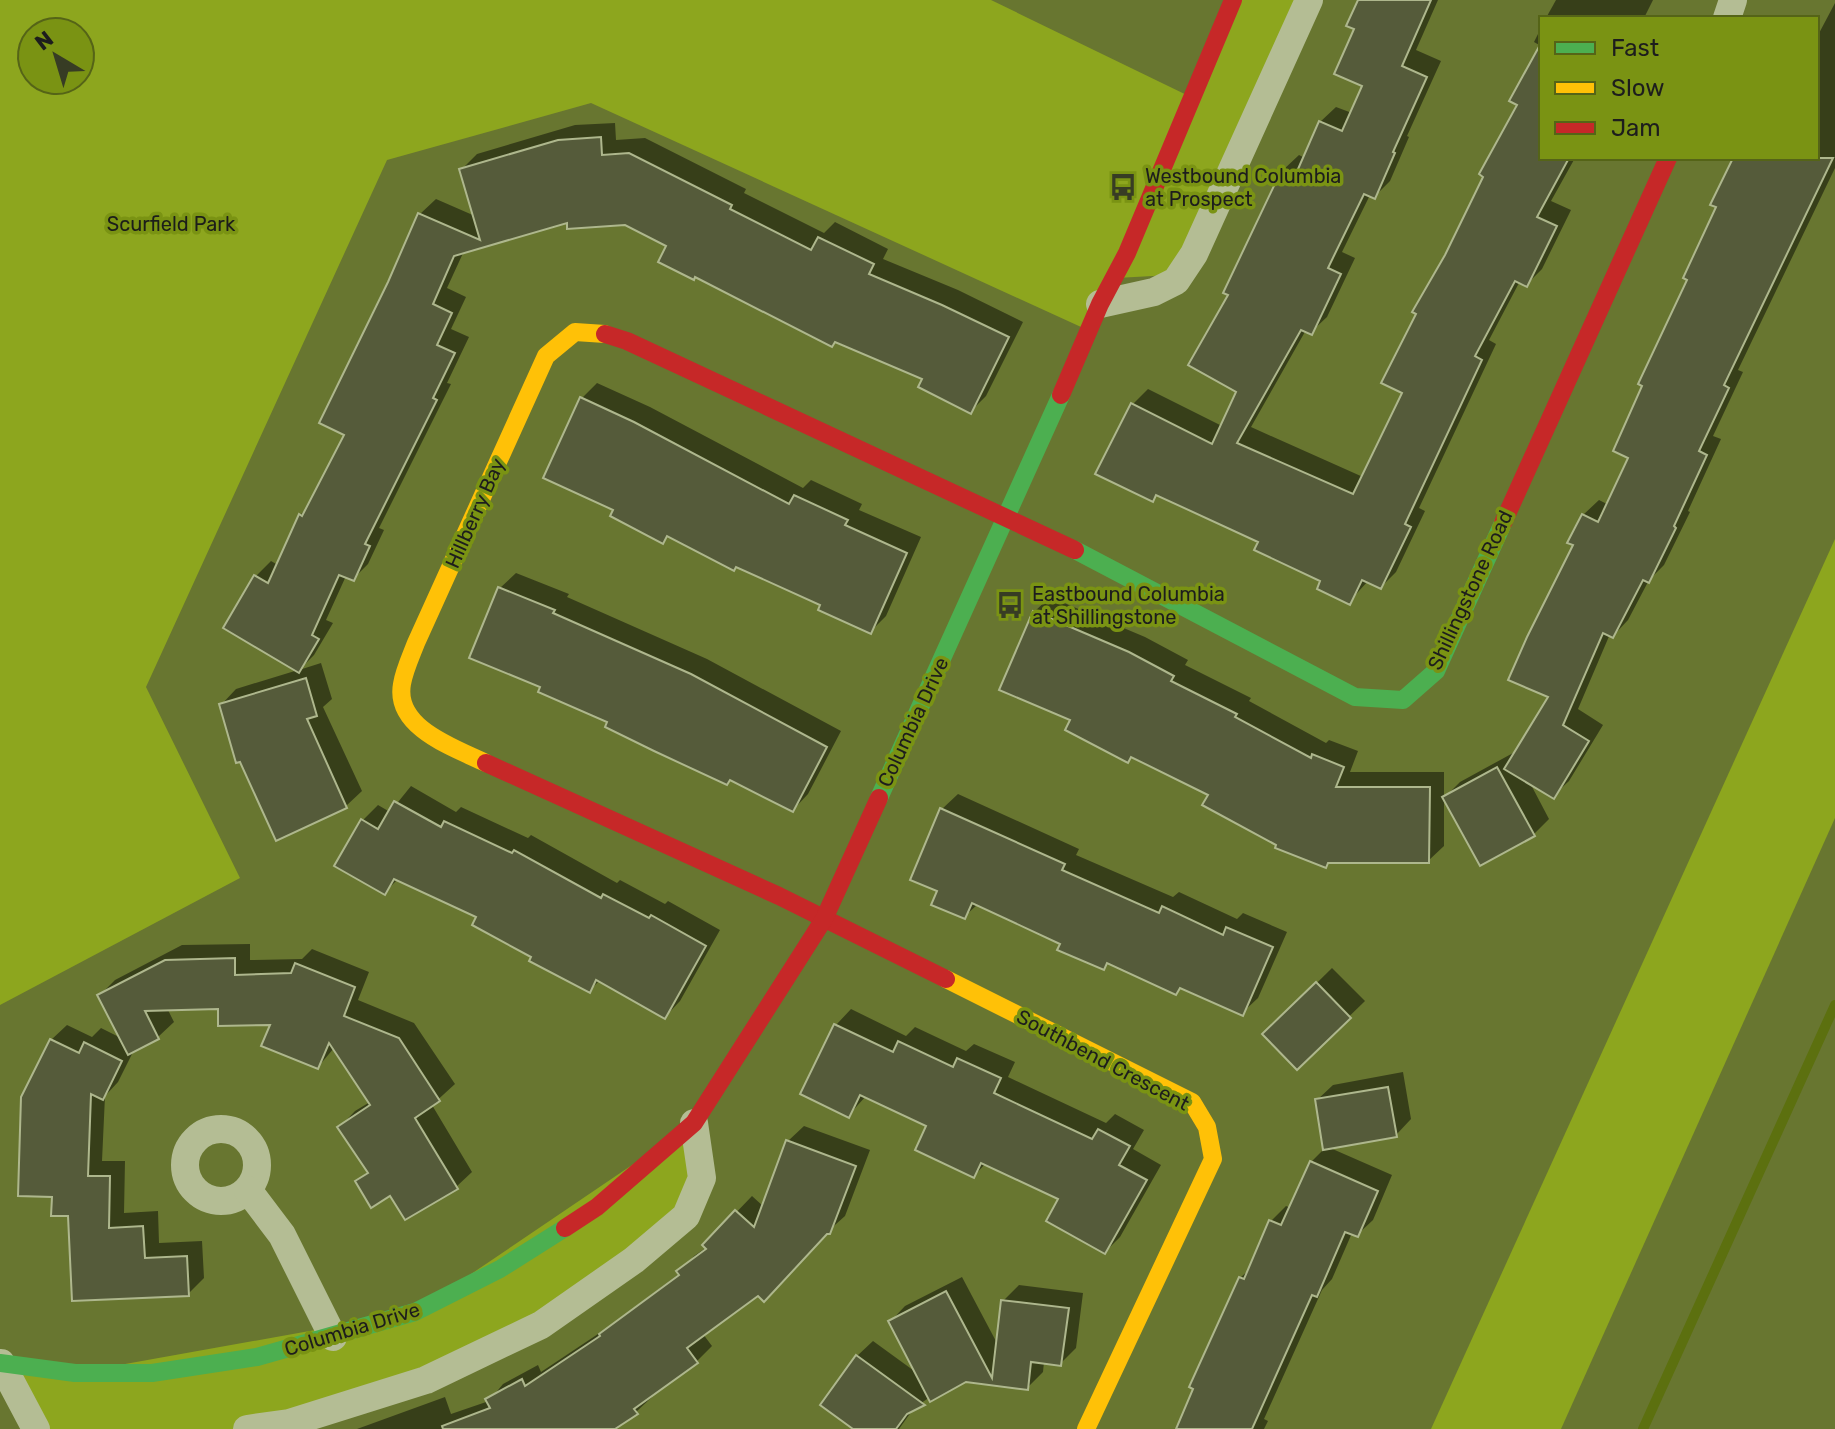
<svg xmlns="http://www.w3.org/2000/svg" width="1835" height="1429" font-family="Rubik,sans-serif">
	<rect width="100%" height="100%" fill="#687630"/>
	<g fill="#8da61e" fill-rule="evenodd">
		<path d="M 0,0 L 991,0 L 1197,100 L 1239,0 L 1316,0 L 1190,274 L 1116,278 L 1092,332 L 591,103 L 387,160 L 146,687 L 240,878 L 0,1005 ZM 32,32 L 80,32 L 80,80 L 32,80 Z"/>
		<polygon points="1835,539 1835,818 1561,1429 1431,1429"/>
		<polygon points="694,1123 686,1216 541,1325 247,1429 36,1429 1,1363 75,1373 415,1312"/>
	</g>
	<g fill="#0007">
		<polygon points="1360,0 1438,0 1416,50 1441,61 1407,136 1409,137 1390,181 1375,196 1370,195 1342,252 1355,258 1327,317 1311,332 1306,330 1251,427 1363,477 1404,392 1446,256 1520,104 1541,47 1541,158 1575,158 1551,201 1571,210 1542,269 1527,284 1520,281 1489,340 1496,344 1419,508 1425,511 1396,572 1381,587 1368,581 1349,602 1323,580 1261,541 1158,494 1152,500 1132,405 1148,389 1222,426 1239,391 1231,294 1283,170 1299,155 1305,158 1320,122 1336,107 1352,113 1365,85 1357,28"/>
		<polygon points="1556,0 1653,0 1644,18 1546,18"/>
		<polygon points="1835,3 1835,168 1738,370 1743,372 1713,436 1721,439 1688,511 1690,512 1664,565 1649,580 1628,620 1613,636 1610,634 1578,709 1603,725 1569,781 1553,796 1529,781 1549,819 1534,834 1480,863 1445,797 1460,782 1513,753 1515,755 1551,696 1576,544 1583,515 1599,500 1609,505 1756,158 1817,158 1817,37"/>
		<polygon points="1541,28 1541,46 1534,42"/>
		<polygon points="615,123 616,140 645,138 746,189 744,193 824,233 835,222 888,249 883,259 958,290 1023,322 986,396 971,411 925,378 625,223 569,221 464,251 447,288 466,297 451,329 469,337 447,383 451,384 379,528 384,530 368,564 353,579 346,576 326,620 333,623 314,655 299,670 321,663 332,699 323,707 362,791 346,806 221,705 236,689 298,670 256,576 271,561 278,565 300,515 309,507 347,434 390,283 420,214 436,199 475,216 462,169 477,154 575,125"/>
		<polygon points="597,383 650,407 803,488 811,480 862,504 859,510 921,537 886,616 871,631 822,604 669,535 662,541 616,509 582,398"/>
		<polygon points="516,573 569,594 567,597 707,659 841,731 808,794 793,810 543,686 500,588"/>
		<polygon points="1050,597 1145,637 1188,660 1185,665 1251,698 1249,701 1326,743 1329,740 1358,751 1350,772 1444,772 1444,846 1428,861 1331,861 1326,866 1279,844 1210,794 1133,756 1128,760 1073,719 1034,612"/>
		<polygon points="411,786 456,812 461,807 528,838 531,835 617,883 620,880 665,904 668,901 720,930 680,1001 665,1017 600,980 589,991 534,956 479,916 398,879 385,892 363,820 378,805 390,812"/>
		<polygon points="958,794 1079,849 1076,855 1173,897 1179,892 1237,919 1243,913 1287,932 1258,998 1242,1013 1182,987 1176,993 1109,962 1104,968 1062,943 978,904 964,917 940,890 942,809"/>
		<polygon points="250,944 250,960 302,959 312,949 369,972 358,1000 414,1023 455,1084 432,1105 472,1172 456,1187 391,1193 358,1182 369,1170 340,1127 355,1111 370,1102 334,1048 318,1067 273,1023 220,1007 167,1008 174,1022 158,1037 134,1050 118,1082 105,1096 102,1161 125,1161 124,1213 158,1211 159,1243 202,1241 204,1278 188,1294 70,1214 54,1195 51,1040 67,1025 92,1037 101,1028 121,1038 100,995 115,980 182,945"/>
		<polygon points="1332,968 1365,1001 1297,1067 1265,1034"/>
		<polygon points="851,1009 906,1036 915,1027 966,1051 974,1044 1015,1062 1008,1077 1106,1123 1115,1114 1144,1130 1133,1149 1161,1165 1120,1237 1105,1252 1061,1198 986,1163 974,1176 928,1125 866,1096 848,1116 836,1025"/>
		<polygon points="1403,1072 1411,1119 1396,1135 1328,1147 1392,1175 1373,1220 1357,1235 1352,1233 1332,1279 1322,1290 1264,1419 1268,1421 1264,1429 1178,1429 1240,1278 1251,1268 1271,1221 1286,1206 1291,1208 1311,1162 1325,1148 1317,1100 1333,1085"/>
		<polygon points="804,1126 870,1150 845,1216 758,1294 703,1334 712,1346 697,1361 650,1395 652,1397 636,1412 612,1429 357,1429 445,1397 451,1414 489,1401 503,1384 538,1365 541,1372 607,1328 680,1273 694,1256 707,1247 705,1245 752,1196 763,1206 788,1141"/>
		<polygon points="962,1277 998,1345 1003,1301 1019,1285 1083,1293 1076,1348 1060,1364 1044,1362 1043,1372 1028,1387 966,1380 930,1397 914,1408 899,1429 857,1429 857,1356 873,1341 917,1373 890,1322 905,1306"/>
	</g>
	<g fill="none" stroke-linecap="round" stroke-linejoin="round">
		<polyline stroke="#5c700f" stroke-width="10" points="1643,1429 1835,1005"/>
	</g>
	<g fill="#555b3a" stroke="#aeb78d" stroke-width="2">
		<polygon points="1358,0 1431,0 1402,66 1427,77 1393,152 1395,153 1375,199 1364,194 1328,268 1341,274 1312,335 1301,330 1237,443 1353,494 1402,393 1381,383 1416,314 1412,312 1445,255 1483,177 1479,174 1517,105 1509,101 1541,43 1541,158 1569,158 1537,217 1557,226 1527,287 1515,281 1475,356 1482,360 1405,524 1411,527 1381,589 1362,580 1350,605 1317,589 1320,581 1254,550 1258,542 1156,495 1153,502 1095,474 1131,403 1212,444 1236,392 1188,365 1228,295 1223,293 1282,169 1295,176 1319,121 1342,131 1362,86 1334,74 1354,29 1346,26"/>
		<polygon points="601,137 602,155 629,153 732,205 730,209 811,250 818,237 874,264 869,274 942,305 1009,337 971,414 918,387 922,379 835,342 832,347 695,277 694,280 658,262 666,246 625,225 567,229 567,223 454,256 433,304 452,313 437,345 455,353 433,398 437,400 365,544 370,546 354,581 339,575 312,635 319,639 299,673 223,628 254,575 268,583 299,514 302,516 344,435 319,423 388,282 418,213 480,240 459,169 558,140"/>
		<polygon points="1733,158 1833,158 1724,385 1729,388 1699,451 1707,455 1674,526 1676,528 1649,583 1643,580 1613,638 1603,633 1563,725 1589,741 1554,799 1504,769 1548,697 1508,680 1527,637 1573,545 1567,543 1582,514 1598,522 1628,458 1613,451 1642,386 1638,384 1687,280 1683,278 1716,207 1710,205"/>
		<polygon points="580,397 634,422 789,504 794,495 848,520 845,525 907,553 871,634 818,610 820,605 736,567 734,571 667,536 663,544 610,516 613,510 543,478"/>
		<polygon points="498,587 555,610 553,613 691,674 827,747 793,812 730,780 727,785 654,751 605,727 607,722 538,692 540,687 469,658"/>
		<polygon points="1033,611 1129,652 1174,676 1171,681 1237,714 1235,717 1311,758 1312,754 1344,767 1336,787 1430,787 1429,863 1328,863 1326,868 1275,848 1276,845 1202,805 1208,795 1131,757 1128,763 1065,730 1070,720 999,690"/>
		<polygon points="306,678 317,716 307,719 347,808 276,841 240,762 236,763 219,704"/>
		<polygon points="1497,767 1535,836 1480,866 1442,797"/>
		<polygon points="394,801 441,827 444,821 512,853 514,850 601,898 603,894 649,918 651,915 706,946 665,1019 596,980 590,993 529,961 531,957 472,925 476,917 394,879 385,895 334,866 361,819 378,829"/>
		<polygon points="940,808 1065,864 1062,870 1159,913 1162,906 1223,935 1226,927 1273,947 1243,1016 1180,988 1176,995 1107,963 1104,970 1057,950 1060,944 972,903 965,919 931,905 937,891 910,880"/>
		<polygon points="235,958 235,975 291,973 295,963 355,987 344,1016 399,1038 440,1101 415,1118 458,1189 405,1220 390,1196 371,1208 355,1181 368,1173 337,1127 370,1105 329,1043 318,1069 261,1046 270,1025 218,1026 218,1009 145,1011 159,1039 128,1055 97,995 165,960"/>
		<polygon points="1316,982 1351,1018 1297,1070 1262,1034"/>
		<polygon points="834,1024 893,1052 898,1041 953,1067 957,1058 1001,1078 994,1093 1092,1139 1098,1129 1130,1146 1119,1165 1147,1180 1105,1254 1046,1221 1058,1199 981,1163 974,1178 915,1150 926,1126 860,1095 849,1118 800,1094"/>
		<polygon points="50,1039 79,1053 84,1042 122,1061 103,1100 91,1094 88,1176 110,1176 109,1228 143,1226 145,1258 187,1256 189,1296 72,1301 68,1216 51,1216 52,1197 18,1196 21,1097"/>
		<polygon points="1388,1087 1397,1137 1323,1150 1315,1099"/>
		<polygon points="786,1140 856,1166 830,1234 827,1234 764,1302 758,1296 687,1348 698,1363 634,1409 638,1414 615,1429 443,1429 442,1426 490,1408 485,1399 522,1379 525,1386 600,1336 599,1334 679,1275 676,1271 706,1249 702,1245 735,1210 754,1227"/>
		<polygon points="1310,1161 1378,1191 1358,1237 1345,1232 1317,1297 1312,1295 1252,1429 1176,1429 1193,1389 1189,1387 1239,1277 1244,1279 1269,1220 1281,1225"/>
		<polygon points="946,1291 992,1378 1001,1300 1069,1308 1061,1366 1031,1362 1028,1390 966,1382 930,1402 888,1321"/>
		<polygon points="856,1355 925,1405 907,1414 896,1429 853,1429 820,1405"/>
	</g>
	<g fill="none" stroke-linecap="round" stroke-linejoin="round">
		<g stroke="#b4bd94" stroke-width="28">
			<polyline points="1727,18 1733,0"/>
			<polyline points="1100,304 1154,292 1176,281 1194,254 1309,0"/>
			<circle cx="221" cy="1165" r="36"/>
			<polyline points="248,1190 282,1235 333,1337"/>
			<polyline points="1,1363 36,1429"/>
			<polyline points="247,1429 289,1423 426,1380 541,1325 634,1260 686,1216 702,1178 694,1123"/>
		</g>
		<g stroke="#4caf50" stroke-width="18">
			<polyline points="1075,550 1355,697 1403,700 1436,671 1503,523"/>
			<polyline points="879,798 1061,395"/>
			<polyline points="0,1363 75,1373 152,1373 257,1357 415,1312 500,1269 565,1228"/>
		</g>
		<g stroke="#ffc107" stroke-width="18">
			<path d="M 486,763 C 455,748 394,728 402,684 C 404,671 411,656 416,643 L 546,356 L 575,332 L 605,334"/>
			<polyline points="946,979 1192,1102 1207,1127 1213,1159 1086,1429"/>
		</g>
		<g stroke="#c62828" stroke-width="18">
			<polyline points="605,334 627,341 1075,550"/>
			<polyline points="1061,395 1100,304 1127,253 1233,0"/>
			<polyline points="1503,523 1668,158"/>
			<polyline points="486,763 779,896 946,979"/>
			<polyline points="565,1228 597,1207 694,1123 824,919 879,798"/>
		</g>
	</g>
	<defs>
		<g id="bus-bare" transform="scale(2.16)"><path d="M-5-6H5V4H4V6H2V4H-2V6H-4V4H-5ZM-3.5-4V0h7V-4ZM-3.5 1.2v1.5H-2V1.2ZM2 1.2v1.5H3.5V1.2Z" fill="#373c24" stroke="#7a9313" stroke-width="2.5" paint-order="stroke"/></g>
	</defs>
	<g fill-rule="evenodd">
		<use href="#bus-bare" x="1123" y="187"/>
		<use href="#bus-bare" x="1010" y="605"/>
	</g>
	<g text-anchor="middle" stroke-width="7" stroke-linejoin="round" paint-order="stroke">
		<g font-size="20" fill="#1d1d1d" stroke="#7a9313" text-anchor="start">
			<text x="1145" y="183">Westbound Columbia<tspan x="1145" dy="23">at Prospect</tspan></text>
			<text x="1032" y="601">Eastbound Columbia<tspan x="1032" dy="23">at Shillingstone</tspan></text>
		</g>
		<g font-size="20" fill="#1c1d1a" stroke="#7a9313">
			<text x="171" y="231">Scurfield Park</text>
		</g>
		<g font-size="20" fill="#1d1d1d" stroke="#7a9313">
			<text transform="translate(475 513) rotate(-66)" y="7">Hillberry Bay</text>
			<text transform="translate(1470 590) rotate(-65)" y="7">Shillingstone Road</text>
			<text transform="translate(913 722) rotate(-65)" y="7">Columbia Drive</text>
			<text transform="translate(1103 1060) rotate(28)" y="7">Southbend Crescent</text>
			<text transform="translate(352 1329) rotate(-17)" y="7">Columbia Drive</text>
		</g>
	</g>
	<rect x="1539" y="16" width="280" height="144" fill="#7a9313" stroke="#556417" stroke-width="2"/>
	<rect x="1555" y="42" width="40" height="12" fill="#4caf50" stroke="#556417" stroke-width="2"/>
	<text x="1611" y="56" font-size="24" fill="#1d1d1d">Fast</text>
	<rect x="1555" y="82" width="40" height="12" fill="#ffc107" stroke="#556417" stroke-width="2"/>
	<text x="1611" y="96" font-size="24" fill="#1d1d1d">Slow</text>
	<rect x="1555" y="122" width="40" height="12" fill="#c62828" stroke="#556417" stroke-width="2"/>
	<text x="1611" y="136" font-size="24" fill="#1d1d1d">Jam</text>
	<g transform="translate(56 56) rotate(322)"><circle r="38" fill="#7a9313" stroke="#556417" stroke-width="2"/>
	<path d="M0-6L14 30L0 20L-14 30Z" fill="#373c24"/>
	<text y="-12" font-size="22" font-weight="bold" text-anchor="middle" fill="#1d1d1d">N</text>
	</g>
</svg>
